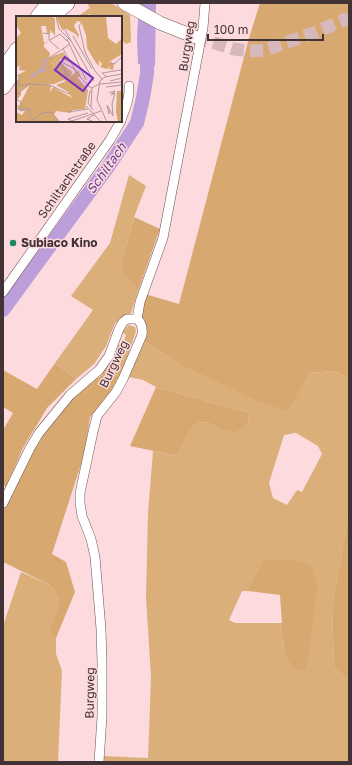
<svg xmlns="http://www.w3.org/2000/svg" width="352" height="765" font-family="'Golos Text',sans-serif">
	<rect width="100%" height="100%" fill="#fddade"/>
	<g fill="#daaf79" fill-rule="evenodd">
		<polygon points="87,3 111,3 130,15 131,42 126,44 121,39 121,17 94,17 89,14 86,17 77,17 90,8"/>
		<polygon points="129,175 146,186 134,217 123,257 130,281 138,291 131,313 115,323 106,346 94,364 76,379 55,363 93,310 71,296 110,243"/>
		<polygon points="129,325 135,327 136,331 121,376 103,375 98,377 104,370 116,344 122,346 126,335 122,332"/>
		<path d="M 144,341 L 180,364 L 309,373 L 334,371 L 349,378 L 349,510 L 332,610 L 334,667 L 349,681 L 349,762 L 232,761 L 231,762 L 103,762 L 103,756 L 148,758 L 151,677 L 146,597 L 148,513 L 153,451 L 178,456 L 189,432 L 197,423 L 207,422 L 218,428 L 248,423 L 249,413 L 156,387 L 143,380 L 129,377 L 130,370 ZM 296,433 L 318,446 L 322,454 L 302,492 L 297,490 L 287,505 L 273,498 L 269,483 L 284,435 ZM 317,586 L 283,646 L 280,623 L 235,623 L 229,620 L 242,591 L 248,591 Z"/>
		<polygon points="21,572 48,584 55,591 59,603 48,634 56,638 56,654 62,671 58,762 3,762 3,626"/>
	</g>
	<g fill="#d7a970">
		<polygon points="260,3 349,3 349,378 334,371 309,373 288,411 256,400 180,364 144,341 140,315 145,294 179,304 249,38"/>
		<polygon points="134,217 160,229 138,291 122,271 123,257"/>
		<polygon points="55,363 76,379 47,408 23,448 6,487 3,485 3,430 13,413 3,407 3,370 37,389"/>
		<polygon points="103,375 121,376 110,397 90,417 84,455 52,554 66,562 75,592 56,638 48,634 59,603 55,591 48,584 3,562 3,510 30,451 50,421 87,384"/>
		<polygon points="156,387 249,413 248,423 235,432 218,428 207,422 197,423 189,432 178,456 130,446"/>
		<polygon points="349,510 349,681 334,667 332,610"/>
		<path d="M 293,559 L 311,565 L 317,586 L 309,656 L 305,670 C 302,670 300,670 298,669 C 284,664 282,636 280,623 L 282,623 L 280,595 L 248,591 L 263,561 Z"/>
	</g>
	<polygon fill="#bc9edb" points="139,3 156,3 155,66 138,64 137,38"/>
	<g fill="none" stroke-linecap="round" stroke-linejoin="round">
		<polyline stroke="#bc9edb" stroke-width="14" points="3,310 110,164 137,123 143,98 147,74 147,46"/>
		<polyline stroke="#d7b9bc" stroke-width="13" stroke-dasharray="13 6" stroke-linecap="butt" points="195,37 234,49 250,51 265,50 311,34 349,18"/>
		<g stroke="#6f5256" stroke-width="10">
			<g id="street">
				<path d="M 121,120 C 125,109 130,98 129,86"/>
				<polyline points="3,292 110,140 121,121"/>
				<polyline points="137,319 140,302 163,238 203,28 205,3"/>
				<polyline points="3,503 30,448 39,433 70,395 99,370 109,356 119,329 123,322 127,319 137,319"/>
				<path d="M 99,762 L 102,716 L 102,663 L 101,629 L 95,557 L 91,539 L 82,516 L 80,503 L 80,493 L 93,432 L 97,416 L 116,392 L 123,379 L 142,335 C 143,328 142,323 137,319"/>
			</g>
		</g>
		<g stroke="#6f5256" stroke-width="14">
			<polyline id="secondary" points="124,3 160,23 195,37"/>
		</g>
		<g stroke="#6f5256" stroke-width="16">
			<g id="primary">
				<polyline points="38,17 49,3"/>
				<polyline points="51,17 67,3"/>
				<polyline points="3,70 17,50"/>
				<polyline points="3,87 17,67"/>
			</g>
		</g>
		<use href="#street" stroke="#fff" stroke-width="9"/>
		<use href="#secondary" stroke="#fff" stroke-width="13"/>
		<use href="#primary" stroke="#fff" stroke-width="15"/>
	</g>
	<circle fill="#1d8866" stroke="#fddade" stroke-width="1.5" cx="13" cy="243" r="4"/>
	<g text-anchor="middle" stroke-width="3" stroke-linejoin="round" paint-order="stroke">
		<g font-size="12" fill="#413335" stroke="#fddade">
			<text transform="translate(187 46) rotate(-81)" y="4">Burgweg</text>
			<text transform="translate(67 180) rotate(-55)" y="4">Schiltachstraße</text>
			<text transform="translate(114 364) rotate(-64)" y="4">Burgweg</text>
			<text transform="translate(90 693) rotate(-89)" y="4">Burgweg</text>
		</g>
		<g font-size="12" font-weight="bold" fill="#413335" stroke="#fddade" text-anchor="start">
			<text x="21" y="247">Subiaco Kino</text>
		</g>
		<g font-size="13" font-style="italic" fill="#69428c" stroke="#fddade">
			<text transform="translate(106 168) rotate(-55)" y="5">Schiltach</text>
		</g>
	</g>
	<g transform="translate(16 16)">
		<rect width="106" height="106" fill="#fddade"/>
		<path d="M 47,36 L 55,47 L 45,43 L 43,45 L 56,56 L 55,60 L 62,54 L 65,60 L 61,58 L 53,65 L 43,57 L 41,58 L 33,47 L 39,44 L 39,50 L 42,50 L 39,42 Z" fill="#daaf79"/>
		<path d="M 0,0 L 36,0 L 39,3 L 39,20 L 35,14 L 34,18 L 31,17 L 30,10 L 25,10 L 28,27 L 33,25 L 28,28 L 28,31 L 34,37 L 33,42 L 47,36 L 39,42 L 42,51 L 39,51 L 39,44 L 34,47 L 41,58 L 43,56 L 52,65 L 60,58 L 65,61 L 61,61 L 72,74 L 69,93 L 56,94 L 55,97 L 40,95 L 38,99 L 44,106 L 0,106 L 0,96 L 6,99 L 10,93 L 4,95 L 0,88 L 3,90 L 14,68 L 5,75 L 5,79 L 0,84 L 0,64 L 2,64 L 3,58 L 10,55 L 3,54 L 4,49 L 0,52 L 0,22 L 5,17 L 0,9 ZM 48,64 L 50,65 L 40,69 L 52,76 L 56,82 L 37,71 L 34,77 L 35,70 L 30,68 L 38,68 ZM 40,0 L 90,0 L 92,22 L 100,28 L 106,22 L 106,38 L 93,46 L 98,48 L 97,54 L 93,53 L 94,50 L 91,53 L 84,51 L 86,48 L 83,44 L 83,50 L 80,47 L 71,32 L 70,19 L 65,6 L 61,5 L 58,10 L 63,19 L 61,22 L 61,19 L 51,13 L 46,14 ZM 101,75 L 106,75 L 106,106 L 102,106 L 100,96 Z" fill="#d7a970" fill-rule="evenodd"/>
		<path fill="none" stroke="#bc9edb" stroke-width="2" d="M 28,56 L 28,46 L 31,43M 15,61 L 27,53"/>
		<path fill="none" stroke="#b2979a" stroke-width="1" d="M 40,0 L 43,13 L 55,25 L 78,65M 65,7 L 63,10 L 69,36 L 79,55 L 86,63M 49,14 L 55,25M 27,17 L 33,18 L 33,24 L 43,33M 57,20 L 76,53M 51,23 L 70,64M 34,24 L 44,18 L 51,25M 47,33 L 60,55M 33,42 L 54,28M 44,45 L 57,52 L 72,70 L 76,72 L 83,68M 44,45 L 52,61M 94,46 L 98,48 L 106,41M 0,58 L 3,60 L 3,70 L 14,68M 91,61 L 86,57 L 105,54M 94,65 L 106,62M 14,68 L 34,69 L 53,78M 84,68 L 106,66M 90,71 L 106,69M 76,75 L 74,75 L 72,87 L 77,94M 0,79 L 14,68M 0,83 L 5,86 L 5,93 L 12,93M 91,89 L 97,100 L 96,88 L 99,77 L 95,79 L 99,75 L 93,77M 91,89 L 93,98 L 93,94M 70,90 L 85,106M 0,91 L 5,95 L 14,93 L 14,101 L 17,104 L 26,97 L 35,96 L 44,106M 75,91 L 76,71M 52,96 L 72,93M 56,105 L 52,103 L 72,97M 76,105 L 71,103 L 78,99M 53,106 L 85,95M 91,106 L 81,84 L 84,65 L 89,61 L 106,58"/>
		<path fill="#7b2cbf" fill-opacity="0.15" stroke="#7b2cbf" stroke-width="2" d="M 49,41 L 77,62 L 67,75 L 39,54 Z"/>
		<rect width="106" height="106" fill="none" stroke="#413335" stroke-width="2"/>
	</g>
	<rect width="352" height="765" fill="none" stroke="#413335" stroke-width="8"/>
	<path d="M208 34v6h115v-6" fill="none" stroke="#413335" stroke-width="2"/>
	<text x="214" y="34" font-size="12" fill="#413335" stroke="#fddade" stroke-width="3" paint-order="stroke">100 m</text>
</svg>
